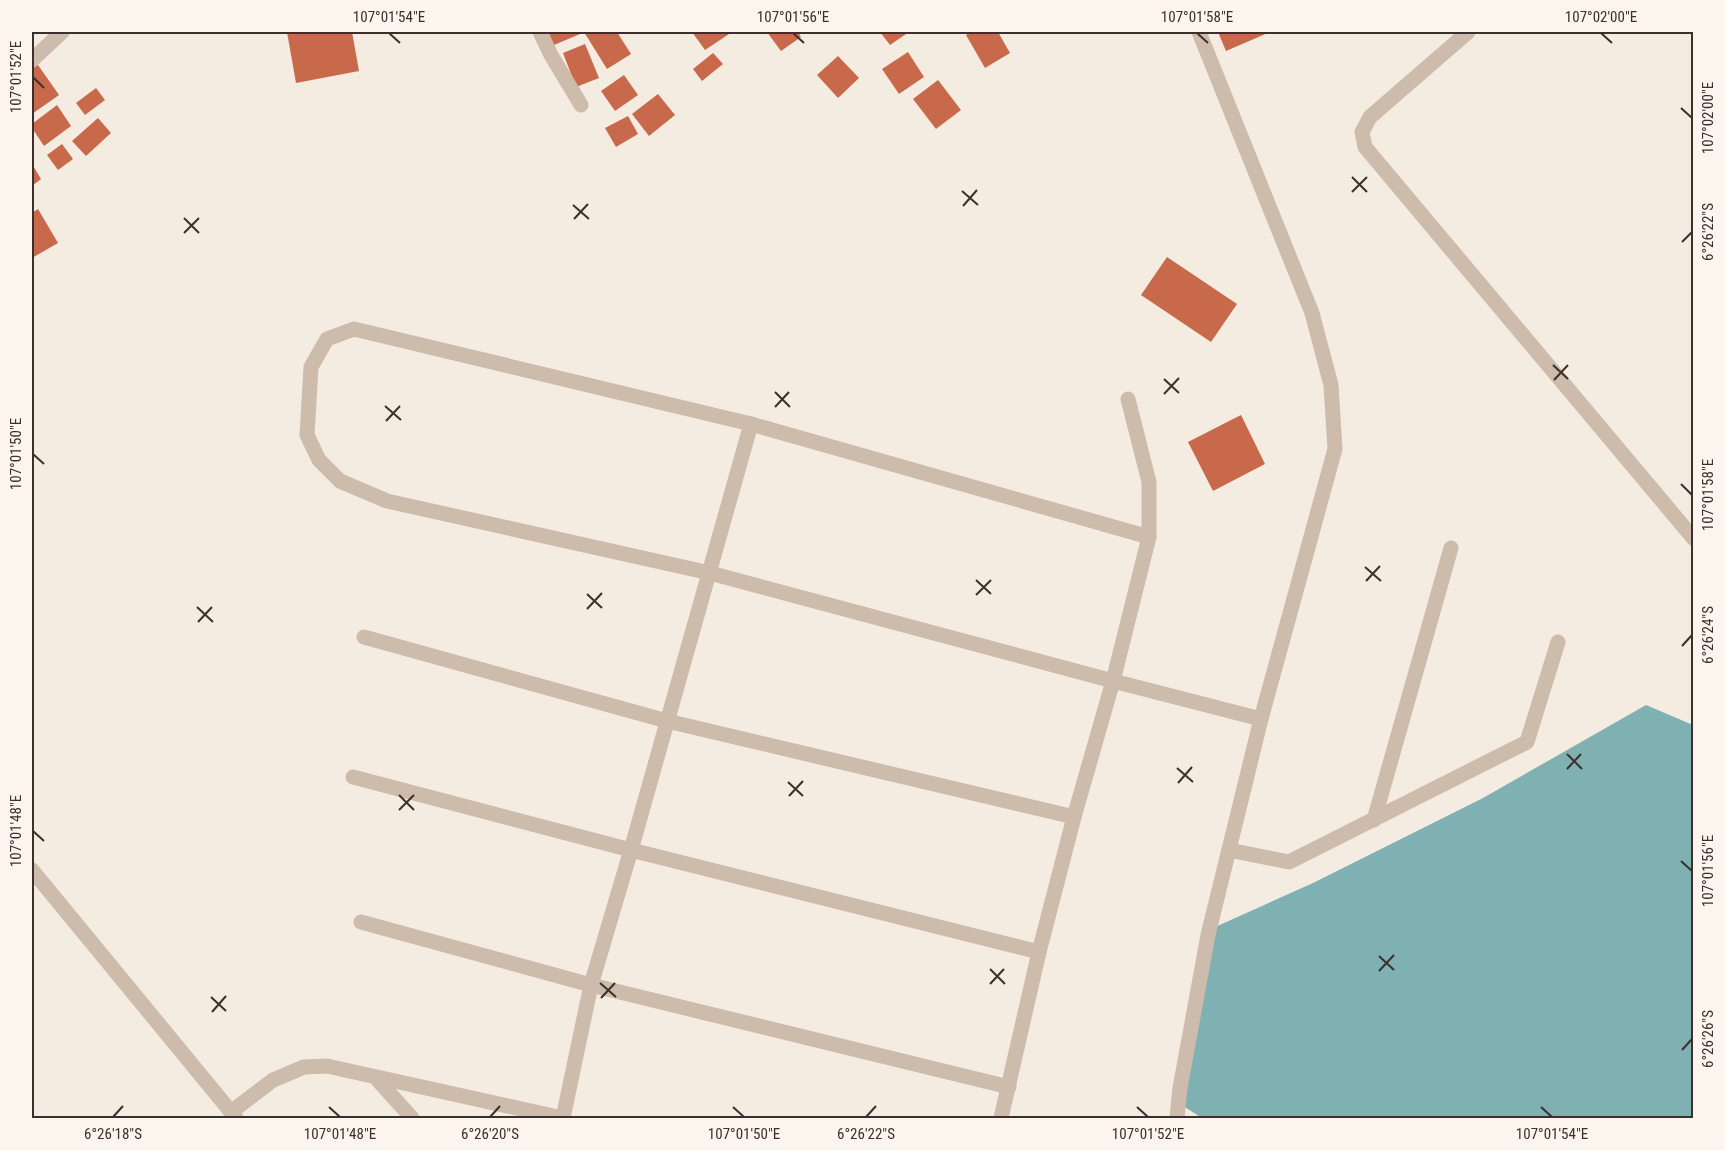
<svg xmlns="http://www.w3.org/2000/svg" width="1725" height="1150" font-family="'Roboto Condensed',sans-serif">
	<rect width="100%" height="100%" fill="#f4ebe1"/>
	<polygon fill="#7fb0b2" points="1646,705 1693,725 1693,1118 1202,1118 1180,1104 1213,928 1313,883 1483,798"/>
	<g fill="#c8694b">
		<polygon points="287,32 352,32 359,71 296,83"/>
		<polygon points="548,32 580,32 580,34 554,45"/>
		<polygon points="584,32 617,32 631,54 607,69"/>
		<polygon points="692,32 732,32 705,50"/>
		<polygon points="767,32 798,32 801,37 781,51"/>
		<polygon points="880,32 909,32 890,45"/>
		<polygon points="971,32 998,32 1010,53 985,68 966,35"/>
		<polygon points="1218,32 1270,32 1226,51"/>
		<polygon points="585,44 599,78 576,87 563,53"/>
		<polygon points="908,52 924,77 899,94 882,69"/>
		<polygon points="713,53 723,64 702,81 693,69"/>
		<polygon points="838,56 859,78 838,98 817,75"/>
		<polygon points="38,65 59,95 32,114 32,69"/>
		<polygon points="624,75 638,95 615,111 601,91"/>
		<polygon points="938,80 961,110 936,129 913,99"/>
		<polygon points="96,88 105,100 85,115 76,103"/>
		<polygon points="658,94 675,115 649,136 632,114"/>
		<polygon points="57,105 71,126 44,146 32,128 32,124"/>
		<polygon points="628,116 638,134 616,147 605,128"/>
		<polygon points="98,118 111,133 86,156 72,141"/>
		<polygon points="62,144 73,159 58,170 47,155"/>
		<polygon points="32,164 41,179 32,186"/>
		<polygon points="38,209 58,243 32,258 32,213"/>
		<polygon points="1167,257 1237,304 1211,342 1141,295"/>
		<polygon points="1241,415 1265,464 1213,491 1188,442"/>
	</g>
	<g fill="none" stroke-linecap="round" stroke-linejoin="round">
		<g stroke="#cdbbac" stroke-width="15">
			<polyline points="540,32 551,55 581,105"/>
			<polyline points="1468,32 1370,117 1362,132 1365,147 1694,539"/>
			<polyline points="32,60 62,32"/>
			<polyline points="1149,537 751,424 354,329 327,339 311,367 307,435 319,460 340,481 387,501 710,573 1113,681 1261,719"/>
			<polyline points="364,637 667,721 1074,817"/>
			<polyline points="353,777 631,850 1039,952"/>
			<polyline points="1374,820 1451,548"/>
			<polyline points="1229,850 1289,862 1527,742 1558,642"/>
			<polyline points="32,870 236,1118"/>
			<polyline points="361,922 591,985 1009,1087"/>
			<polyline points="375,1077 412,1118"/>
			<polyline points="231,1112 273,1080 304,1067 327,1066 562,1118"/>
			<polyline points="563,1118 591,985 631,850 751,424"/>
			<polyline points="1001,1118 1039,952 1074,817 1113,681 1149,537 1149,482 1128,399"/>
			<polyline points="1177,1118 1180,1088 1208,935 1261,719 1335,449 1331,385 1312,313 1199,32"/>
		</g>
	</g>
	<path fill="none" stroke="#3b302b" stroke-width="2" d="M 389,33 L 400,43M 793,33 L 804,43M 1197,33 L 1208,43M 1601,33 L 1612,43M 33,77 L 44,88M 1681,108 L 1692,118M 1352,177 L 1367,192M 962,191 L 978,205M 1352,192 L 1367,177M 573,205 L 589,219M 963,206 L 977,190M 184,218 L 199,233M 574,219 L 588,204M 184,233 L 199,218M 1682,242 L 1692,232M 1553,365 L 1568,379M 1164,379 L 1179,393M 1554,380 L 1568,365M 775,392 L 790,407M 1164,394 L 1179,378M 385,406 L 401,420M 775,407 L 789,392M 386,421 L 400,406M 33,454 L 44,464M 1681,484 L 1692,495M 1365,567 L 1381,581M 976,580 L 991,594M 1366,581 L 1380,566M 587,594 L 602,608M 976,595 L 991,580M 197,607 L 213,622M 587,609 L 602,593M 198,622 L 212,607M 1682,646 L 1692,635M 1567,754 L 1582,769M 1177,768 L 1193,782M 1567,769 L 1581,754M 788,782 L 803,796M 1178,783 L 1192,767M 399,795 L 414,810M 789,796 L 803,781M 399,810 L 414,795M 33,831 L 44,841M 1681,861 L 1692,871M 1379,956 L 1394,970M 990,969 L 1005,984M 1379,971 L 1394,955M 600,983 L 616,997M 990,984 L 1004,969M 211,997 L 226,1011M 601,998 L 615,983M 212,1012 L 226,996M 1682,1050 L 1692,1039M 329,1107 L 340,1117M 733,1107 L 744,1117M 1137,1107 L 1148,1117M 1541,1107 L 1552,1117M 113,1117 L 123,1106M 490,1117 L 500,1106M 866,1117 L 876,1106"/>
	<rect width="1725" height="1150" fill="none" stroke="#fbf5ee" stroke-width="66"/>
	<rect x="33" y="33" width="1659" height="1084" fill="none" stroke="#3b302b" stroke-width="2"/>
	<g font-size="15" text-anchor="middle" fill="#3b302b">
		<text x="389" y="22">107°01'54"E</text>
		<text x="793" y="22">107°01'56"E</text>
		<text x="1197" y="22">107°01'58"E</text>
		<text x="1601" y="22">107°02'00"E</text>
		<text transform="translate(16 77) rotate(-90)" y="5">107°01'52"E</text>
		<text transform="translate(1708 118) rotate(-90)" y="5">107°02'00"E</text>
		<text transform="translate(1708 232) rotate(-90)" y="5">6°26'22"S</text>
		<text transform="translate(16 454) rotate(-90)" y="5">107°01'50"E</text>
		<text transform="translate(1708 495) rotate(-90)" y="5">107°01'58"E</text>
		<text transform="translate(1708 635) rotate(-90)" y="5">6°26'24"S</text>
		<text transform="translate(16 831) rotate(-90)" y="5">107°01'48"E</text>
		<text transform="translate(1708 871) rotate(-90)" y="5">107°01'56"E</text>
		<text transform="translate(1708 1039) rotate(-90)" y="5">6°26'26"S</text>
		<text x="113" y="1139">6°26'18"S</text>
		<text x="340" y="1139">107°01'48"E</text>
		<text x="490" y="1139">6°26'20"S</text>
		<text x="744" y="1139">107°01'50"E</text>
		<text x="866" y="1139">6°26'22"S</text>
		<text x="1148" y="1139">107°01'52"E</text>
		<text x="1552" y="1139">107°01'54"E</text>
	</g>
</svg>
